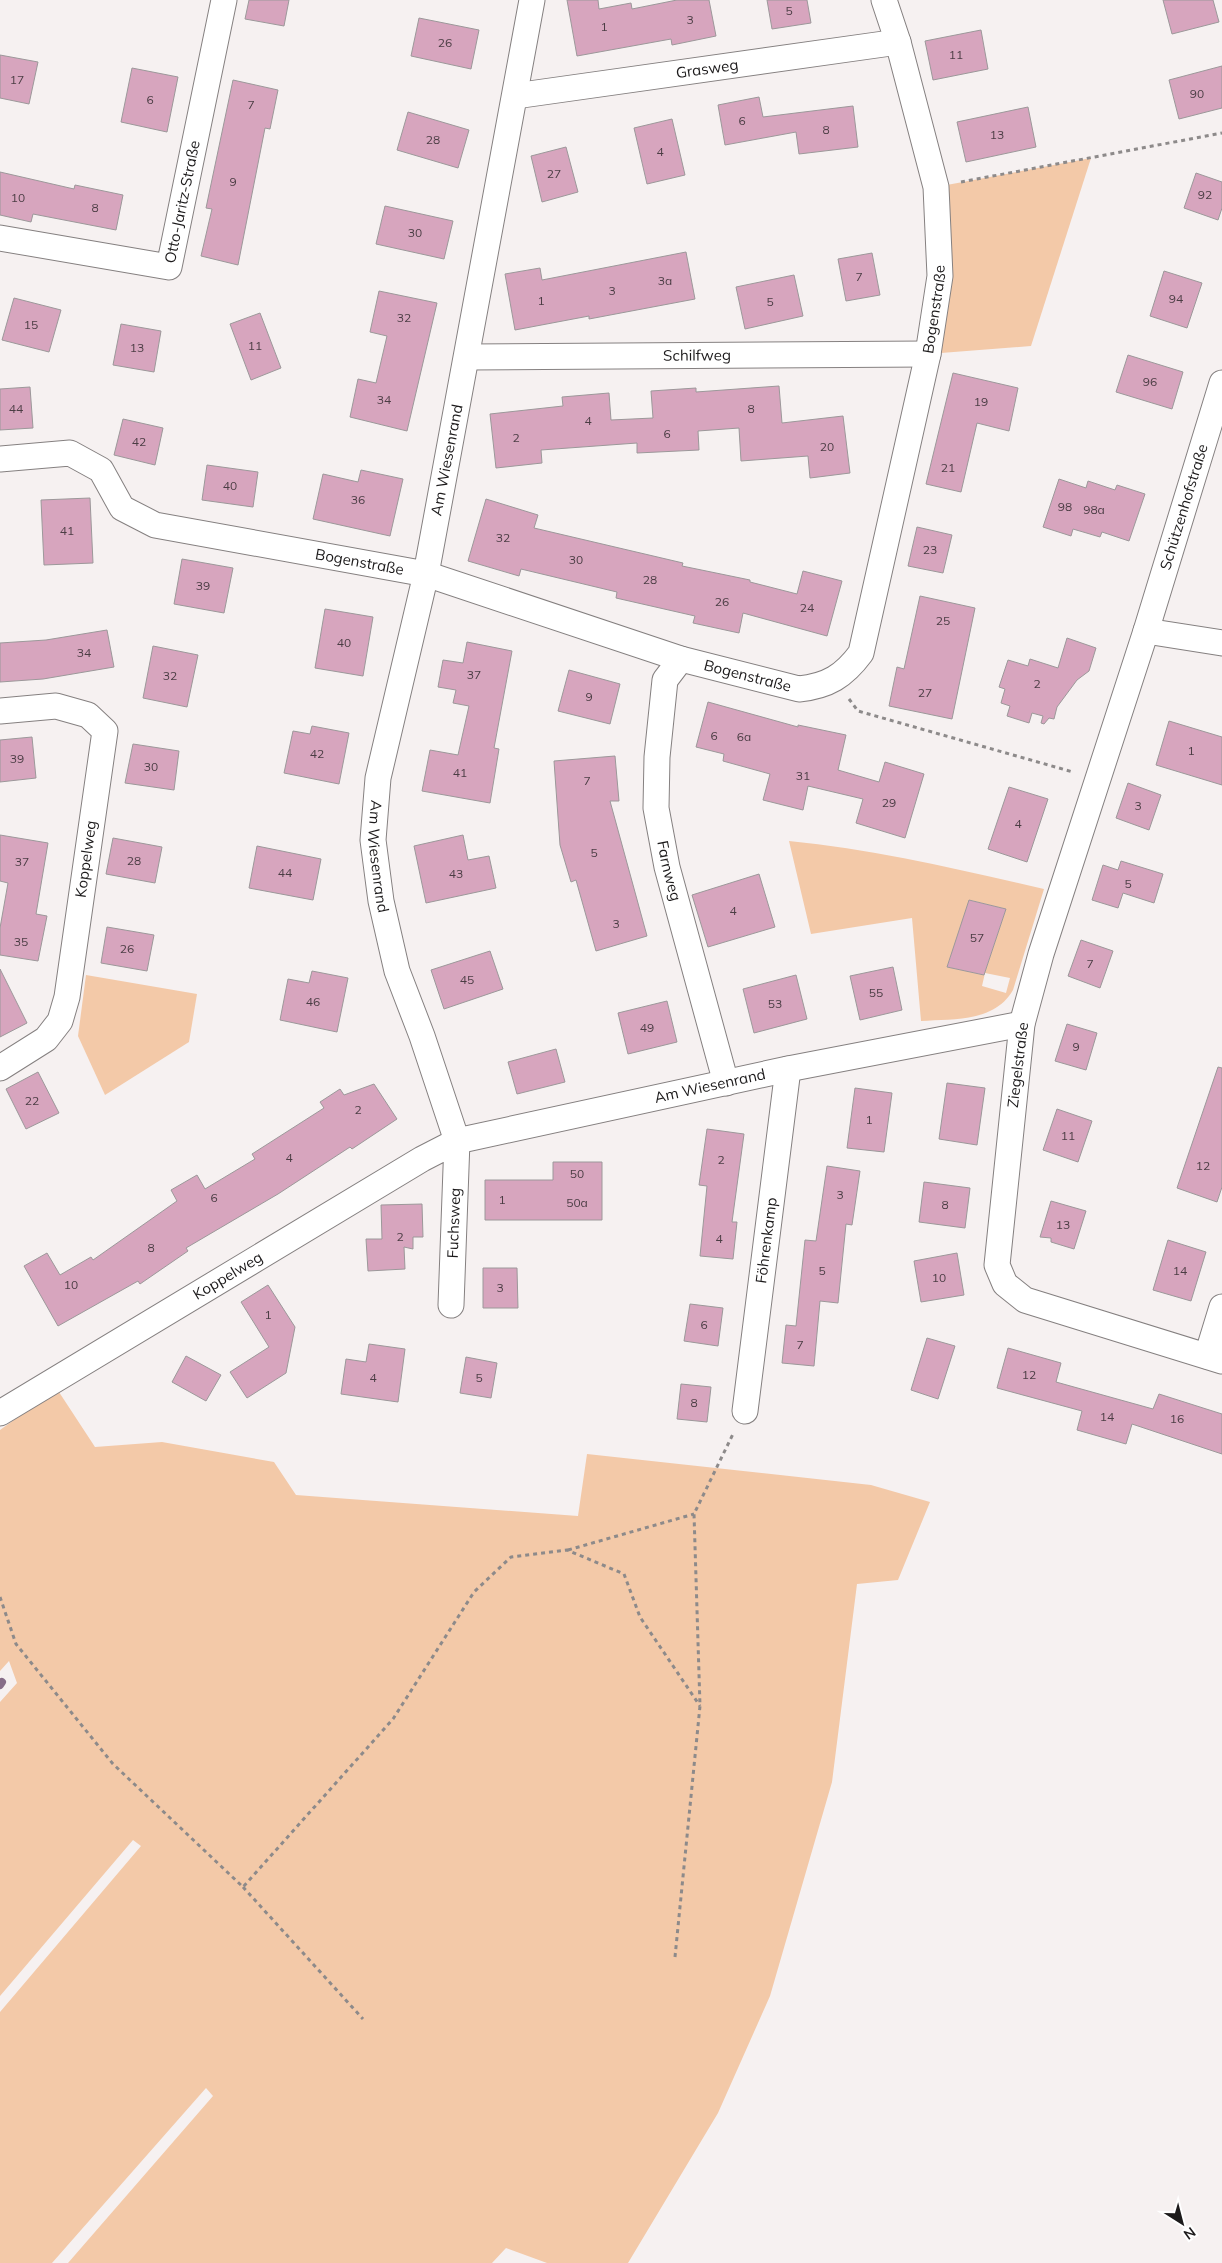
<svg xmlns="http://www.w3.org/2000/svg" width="1222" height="2263" font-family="Mulish,sans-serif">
	<rect width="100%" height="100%" fill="#f6f1f1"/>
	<g fill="#f3c9a8" fill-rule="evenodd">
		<polygon points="1091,158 1031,346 928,354 936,187"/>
		<path d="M 789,841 C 875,849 960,870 1044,889 L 1013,990 C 995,1022 953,1019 921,1021 L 912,918 L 811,934 ZM 970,900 L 1006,909 L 984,975 L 947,967 ZM 985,973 L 1010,978 L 1006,993 L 982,986 Z"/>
		<polygon points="86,975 197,994 189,1042 105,1095 78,1036"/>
		<polygon points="57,1389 95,1447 162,1442 274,1462 296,1495 578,1516 587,1454 871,1485 930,1502 898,1580 857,1584 832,1782 770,1996 718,2113 628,2263 547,2263 506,2248 492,2263 68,2263 213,2096 206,2088 52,2263 0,2263 0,2012 141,1846 133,1840 0,1996 0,1702 17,1683 9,1661 0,1671 0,1430"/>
	</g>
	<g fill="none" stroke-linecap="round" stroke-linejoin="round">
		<polyline stroke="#866d88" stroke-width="8" points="0,1685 2,1682"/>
	</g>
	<g fill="#d7a5be" stroke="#9c989a">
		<polygon points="249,0 289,0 284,26 245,19"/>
		<polygon points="567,0 598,0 599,9 631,3 632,9 677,0 709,0 716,36 672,45 671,39 577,56"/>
		<polygon points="767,0 807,0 811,23 772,29"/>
		<polygon points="1163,0 1213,0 1219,22 1172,34"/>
		<polygon points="419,18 479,30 471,69 411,56"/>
		<polygon points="981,30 988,69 933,80 925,41"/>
		<polygon points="0,55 38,62 29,104 0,98"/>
		<polygon points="1222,66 1222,108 1179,119 1169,80"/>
		<polygon points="132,68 178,77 167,132 121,122"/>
		<polygon points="233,80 278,90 270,129 265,128 238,265 201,256 212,209 206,208"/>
		<polygon points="759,97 763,117 853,106 858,147 799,154 796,132 725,145 718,105"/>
		<polygon points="1028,107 1036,147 966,162 957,122"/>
		<polygon points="408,112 469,130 458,168 397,150"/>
		<polygon points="672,119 685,175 647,184 634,128"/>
		<polygon points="566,147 578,192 542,202 531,156"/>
		<polygon points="0,172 74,189 75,185 123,195 116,230 33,214 31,222 0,215"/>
		<polygon points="1196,173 1222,182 1222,208 1218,220 1184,208"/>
		<polygon points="385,206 453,221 444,259 376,244"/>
		<polygon points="686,252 695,299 589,319 589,316 515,330 505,274 540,268 542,280"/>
		<polygon points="872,253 880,295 846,301 838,259"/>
		<polygon points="1164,271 1202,283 1187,328 1150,316"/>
		<polygon points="794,275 803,316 745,329 736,287"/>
		<polygon points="379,291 437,303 407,431 350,417 358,379 376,383 387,336 370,332"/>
		<polygon points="14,298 61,310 49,352 2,340"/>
		<polygon points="260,313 281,368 251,380 230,324"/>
		<polygon points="121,324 161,331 154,372 113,365"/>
		<polygon points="1128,355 1183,372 1172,409 1116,392"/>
		<polygon points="953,373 1018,388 1009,431 977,423 961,492 926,484"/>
		<polygon points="779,386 782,423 843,416 850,473 810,478 808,456 741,461 739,428 698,431 699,450 637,453 637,443 541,450 542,463 496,468 490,414 563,406 562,397 609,393 611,420 653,418 651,391 696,388 696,392"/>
		<polygon points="30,387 33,428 0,430 0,389"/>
		<polygon points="123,419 163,428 155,465 114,455"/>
		<polygon points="207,465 258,472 253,507 202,500"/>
		<polygon points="361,470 403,479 390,536 313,519 323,474 358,482"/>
		<polygon points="1059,479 1086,488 1088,481 1115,490 1117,485 1145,494 1129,541 1102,532 1100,537 1073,529 1071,536 1043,527"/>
		<polygon points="90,498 93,563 44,565 41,500"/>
		<polygon points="486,499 538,515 534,528 683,563 682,566 750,580 750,582 797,594 803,571 842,581 827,636 743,613 739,633 693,623 695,616 616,598 617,592 521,569 519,576 468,561"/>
		<polygon points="917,527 952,535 943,573 908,566"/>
		<polygon points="182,559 233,568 224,613 174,604"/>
		<polygon points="920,596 975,608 952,719 889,706 897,667 904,669"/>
		<polygon points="325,609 373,617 363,676 315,668"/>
		<polygon points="107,630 114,667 43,679 0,682 0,643 46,640"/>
		<polygon points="1067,638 1096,648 1089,671 1077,680 1057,707 1054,719 1049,718 1044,724 1041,723 1043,716 1032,713 1029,723 1007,716 1010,706 1001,703 1005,689 999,687 1008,660 1028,666 1030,659 1058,668"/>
		<polygon points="467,642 512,651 494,748 499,749 490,803 422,791 430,750 458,755 469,706 453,703 456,690 438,687 443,660 463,663"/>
		<polygon points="153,646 198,655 187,707 143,698"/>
		<polygon points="569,670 620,684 610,724 558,711"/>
		<polygon points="708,702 798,727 798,725 846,735 838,770 879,782 885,762 924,774 905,838 856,823 863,799 808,786 803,810 763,800 770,774 723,761 724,754 696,747"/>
		<polygon points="1169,721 1222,737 1222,785 1156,765"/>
		<polygon points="312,726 349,733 339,784 284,773 293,731 310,734"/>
		<polygon points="32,737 36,778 0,782 0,740"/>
		<polygon points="133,744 179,751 174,790 125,783"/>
		<polygon points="615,756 619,801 610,801 647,936 596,951 576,880 571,882 560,845 554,761"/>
		<polygon points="1128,783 1161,795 1149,830 1116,818"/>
		<polygon points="1009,787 1048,799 1027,862 988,849"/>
		<polygon points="0,835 48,843 36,914 47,916 38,961 0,955 0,928 8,883 0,881"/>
		<polygon points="463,835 468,860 489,856 496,888 426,903 414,846"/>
		<polygon points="113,838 162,847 155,883 106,874"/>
		<polygon points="257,846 321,859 313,900 249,888"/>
		<polygon points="1121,861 1163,874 1154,903 1123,893 1118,908 1092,900 1103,865 1118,870"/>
		<polygon points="759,874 775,927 708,947 692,895"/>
		<polygon points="969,900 1006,909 984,975 947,967"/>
		<polygon points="107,927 154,935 147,971 101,963"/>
		<polygon points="1081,940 1113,951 1100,988 1068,976"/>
		<polygon points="490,951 503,989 444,1009 431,970"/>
		<polygon points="893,967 902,1010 860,1020 850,976"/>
		<polygon points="0,969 27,1023 0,1037"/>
		<polygon points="312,971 348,978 337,1032 280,1020 288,979 309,983"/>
		<polygon points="796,975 807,1019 754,1033 743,989"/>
		<polygon points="667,1001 677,1042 628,1054 618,1013"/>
		<polygon points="1067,1024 1097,1033 1086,1070 1055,1061"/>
		<polygon points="556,1049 565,1082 517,1094 508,1062"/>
		<polygon points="1218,1067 1222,1068 1222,1187 1217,1202 1177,1188"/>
		<polygon points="38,1072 59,1113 26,1129 6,1089"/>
		<polygon points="947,1083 985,1088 977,1145 939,1139"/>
		<polygon points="374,1084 397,1119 352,1149 350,1147 278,1194 186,1248 188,1251 140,1284 138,1281 58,1326 24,1266 47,1253 60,1275 91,1257 93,1260 177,1201 171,1190 197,1175 205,1189 255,1159 252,1154 324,1108 320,1102 340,1089 344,1095"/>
		<polygon points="855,1088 892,1093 884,1152 847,1148"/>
		<polygon points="1057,1109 1092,1121 1078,1162 1043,1150"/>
		<polygon points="707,1129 744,1134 732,1222 737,1222 733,1259 700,1256 707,1186 699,1185"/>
		<polygon points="553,1162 602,1162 602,1220 485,1220 485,1180 553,1180"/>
		<polygon points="827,1166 860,1171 852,1225 846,1224 838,1303 820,1301 814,1366 782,1363 786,1325 796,1326 805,1240 816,1241"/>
		<polygon points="924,1182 970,1188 965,1228 919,1222"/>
		<polygon points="1051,1201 1086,1211 1074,1249 1051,1242 1051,1238 1040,1237"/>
		<polygon points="422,1204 423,1237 413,1237 413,1249 404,1247 405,1269 368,1271 366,1239 382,1239 381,1205"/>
		<polygon points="1168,1240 1206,1252 1191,1301 1153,1290"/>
		<polygon points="957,1253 964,1295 921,1302 914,1261"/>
		<polygon points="483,1268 517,1268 518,1308 483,1308"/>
		<polygon points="268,1285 295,1327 286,1373 247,1398 230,1372 269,1347 241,1302"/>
		<polygon points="690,1304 723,1308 718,1346 684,1341"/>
		<polygon points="927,1338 955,1346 938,1399 911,1390"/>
		<polygon points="369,1344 405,1349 398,1402 341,1394 346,1359 366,1362"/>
		<polygon points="1008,1348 1061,1363 1056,1382 1153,1409 1159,1394 1222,1414 1222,1454 1132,1424 1126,1444 1077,1430 1082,1411 997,1388"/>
		<polygon points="186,1356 221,1375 206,1401 172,1382"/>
		<polygon points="466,1357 497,1363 491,1398 460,1393"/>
		<polygon points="681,1384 711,1387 707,1422 677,1419"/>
	</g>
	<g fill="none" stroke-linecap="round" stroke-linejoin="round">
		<g stroke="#858080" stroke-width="27">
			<g id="minor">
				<path id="s1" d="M 532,0 L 426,574 L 378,778 L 373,840 L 381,901 L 397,971 L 422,1036 L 457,1141 L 788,1069 L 1022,1024"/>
				<path id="s2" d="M 515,96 L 898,42"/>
				<path id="s3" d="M 0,238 L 169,267 L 224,0"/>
				<path id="s4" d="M 467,357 L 928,354"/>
				<polyline points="1222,383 1146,631 1041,954 1022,1024 997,1265 1005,1284 1025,1300 1222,1361"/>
				<path id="s5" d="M 0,459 L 70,453 L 101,470 L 122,508 L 155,525 L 426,574 L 681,659 L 799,689 C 828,686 844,676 861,653 L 928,354 L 940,276 L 936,187 L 898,42 L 884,0"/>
				<polyline points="1146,631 1222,643"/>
				<path id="s6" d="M 681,659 L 665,680 L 657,757 L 656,808 L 667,867 L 726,1083"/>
				<polyline points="0,711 56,706 88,715 105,731 67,997 60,1021 46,1039 0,1068"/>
				<polyline points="1207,1356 1222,1307"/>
				<path id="s7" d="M 745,1411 L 788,1069"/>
				<path id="s8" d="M 0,1413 L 422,1159 L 457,1141 L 451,1305"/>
			</g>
		</g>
		<g stroke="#8d8a8a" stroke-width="3" stroke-dasharray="4 4" stroke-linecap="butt">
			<polyline points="961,182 1222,133"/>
			<polyline points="849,699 858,711 1073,772"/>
			<polyline points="568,1550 694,1514"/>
			<polyline points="0,1597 16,1644 113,1764 243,1887 393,1719 474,1592 511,1557 567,1550 624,1574 640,1617 700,1706"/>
			<polyline points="243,1887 363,2019"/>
			<polyline points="675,1957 700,1706 694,1514 733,1434"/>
		</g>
		<use href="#minor" stroke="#fff" stroke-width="25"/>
	</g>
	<g text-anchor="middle" stroke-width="4" stroke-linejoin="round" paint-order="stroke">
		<g font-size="12" fill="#4b3d44">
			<text x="789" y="15">5</text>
			<text x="690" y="24">3</text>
			<text x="604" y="31">1</text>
			<text x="445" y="47">26</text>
			<text x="956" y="59">11</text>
			<text x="17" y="84">17</text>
			<text x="1197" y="98">90</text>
			<text x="150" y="104">6</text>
			<text x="251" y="109">7</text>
			<text x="742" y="125">6</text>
			<text x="826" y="134">8</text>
			<text x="997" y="139">13</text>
			<text x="433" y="144">28</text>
			<text x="660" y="156">4</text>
			<text x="554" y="178">27</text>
			<text x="233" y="186">9</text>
			<text x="1205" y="199">92</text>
			<text x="18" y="202">10</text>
			<text x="95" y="212">8</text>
			<text x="415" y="237">30</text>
			<text x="859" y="281">7</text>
			<text x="665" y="285">3a</text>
			<text x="612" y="295">3</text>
			<text x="1176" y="303">94</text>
			<text x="541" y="305">1</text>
			<text x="770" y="306">5</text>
			<text x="404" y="322">32</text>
			<text x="31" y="329">15</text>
			<text x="255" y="350">11</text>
			<text x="137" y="352">13</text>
			<text x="1150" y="386">96</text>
			<text x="384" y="404">34</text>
			<text x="981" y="406">19</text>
			<text x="16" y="413">44</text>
			<text x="751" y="413">8</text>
			<text x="588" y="425">4</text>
			<text x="667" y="438">6</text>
			<text x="516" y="442">2</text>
			<text x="139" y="446">42</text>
			<text x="827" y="451">20</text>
			<text x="948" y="472">21</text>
			<text x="230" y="490">40</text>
			<text x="358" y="504">36</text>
			<text x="1065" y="511">98</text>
			<text x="1094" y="514">98a</text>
			<text x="67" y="535">41</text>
			<text x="503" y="542">32</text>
			<text x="930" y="554">23</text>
			<text x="576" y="564">30</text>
			<text x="650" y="584">28</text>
			<text x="203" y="590">39</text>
			<text x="722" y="606">26</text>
			<text x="807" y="612">24</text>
			<text x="943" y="625">25</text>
			<text x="344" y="647">40</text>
			<text x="84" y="657">34</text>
			<text x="474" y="679">37</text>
			<text x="170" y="680">32</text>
			<text x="1037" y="688">2</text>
			<text x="925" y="697">27</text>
			<text x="589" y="701">9</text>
			<text x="714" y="740">6</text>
			<text x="744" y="741">6a</text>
			<text x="1191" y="755">1</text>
			<text x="317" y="758">42</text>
			<text x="17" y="763">39</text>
			<text x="151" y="771">30</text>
			<text x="460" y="777">41</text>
			<text x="803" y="780">31</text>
			<text x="587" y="785">7</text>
			<text x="889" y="807">29</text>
			<text x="1138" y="810">3</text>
			<text x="1018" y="828">4</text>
			<text x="594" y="857">5</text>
			<text x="134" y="865">28</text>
			<text x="22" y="866">37</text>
			<text x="285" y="877">44</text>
			<text x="456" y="878">43</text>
			<text x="1128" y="888">5</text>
			<text x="733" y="915">4</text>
			<text x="616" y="928">3</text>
			<text x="977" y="942">57</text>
			<text x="21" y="946">35</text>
			<text x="127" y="953">26</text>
			<text x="1090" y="968">7</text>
			<text x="467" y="984">45</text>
			<text x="876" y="997">55</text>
			<text x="313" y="1006">46</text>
			<text x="775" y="1008">53</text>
			<text x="647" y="1032">49</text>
			<text x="1076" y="1051">9</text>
			<text x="32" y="1105">22</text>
			<text x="358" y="1114">2</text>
			<text x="869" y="1124">1</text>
			<text x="1068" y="1140">11</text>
			<text x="289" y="1162">4</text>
			<text x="721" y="1164">2</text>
			<text x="1203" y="1170">12</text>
			<text x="577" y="1178">50</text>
			<text x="840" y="1199">3</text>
			<text x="214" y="1202">6</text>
			<text x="502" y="1204">1</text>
			<text x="577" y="1207">50a</text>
			<text x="945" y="1209">8</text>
			<text x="1063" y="1229">13</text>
			<text x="400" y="1241">2</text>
			<text x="719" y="1243">4</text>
			<text x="151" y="1252">8</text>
			<text x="822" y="1275">5</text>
			<text x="1180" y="1275">14</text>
			<text x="939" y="1282">10</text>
			<text x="71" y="1289">10</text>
			<text x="500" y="1292">3</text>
			<text x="268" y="1319">1</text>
			<text x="704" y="1329">6</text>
			<text x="800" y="1349">7</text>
			<text x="1029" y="1379">12</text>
			<text x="373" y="1382">4</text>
			<text x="479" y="1382">5</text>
			<text x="694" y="1407">8</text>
			<text x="1107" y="1421">14</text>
			<text x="1177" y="1423">16</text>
		</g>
		<g font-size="15" fill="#1c1a1b" stroke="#fff">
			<text dy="5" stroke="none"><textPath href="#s2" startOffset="194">Grasweg</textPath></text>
			<text dy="5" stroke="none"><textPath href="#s3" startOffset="238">Otto-Jaritz-Straße</textPath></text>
			<text dy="5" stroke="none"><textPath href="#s5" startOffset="1278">Bogenstraße</textPath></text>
			<text dy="5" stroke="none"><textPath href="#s4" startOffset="230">Schilfweg</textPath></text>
			<text transform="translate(447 460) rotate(-79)" y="5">Am Wiesenrand</text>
			<text transform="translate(1184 507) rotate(-73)" y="5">Schützenhofstraße</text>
			<text dy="5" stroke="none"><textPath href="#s5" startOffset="394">Bogenstraße</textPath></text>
			<text dy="5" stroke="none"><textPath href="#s5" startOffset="799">Bogenstraße</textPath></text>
			<text dy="5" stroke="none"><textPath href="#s1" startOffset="872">Am Wiesenrand</textPath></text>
			<text transform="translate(86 859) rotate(-82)" y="5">Koppelweg</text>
			<text dy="5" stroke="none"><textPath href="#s6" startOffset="219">Farnweg</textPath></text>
			<text transform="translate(1018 1065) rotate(-83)" y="5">Ziegelstraße</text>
			<text dy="5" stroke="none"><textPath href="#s1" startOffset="1428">Am Wiesenrand</textPath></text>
			<text transform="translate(454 1223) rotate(-88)" y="5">Fuchsweg</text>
			<text dy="5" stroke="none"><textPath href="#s7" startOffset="172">Föhrenkamp</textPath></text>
			<text dy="5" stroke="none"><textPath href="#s8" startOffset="266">Koppelweg</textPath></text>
		</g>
	</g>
	<g transform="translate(1182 2223) rotate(144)" stroke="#ffffff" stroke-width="4" paint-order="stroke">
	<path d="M0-4L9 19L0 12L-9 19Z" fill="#1c1a1b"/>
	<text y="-8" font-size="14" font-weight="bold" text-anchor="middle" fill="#1c1a1b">N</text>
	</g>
</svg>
